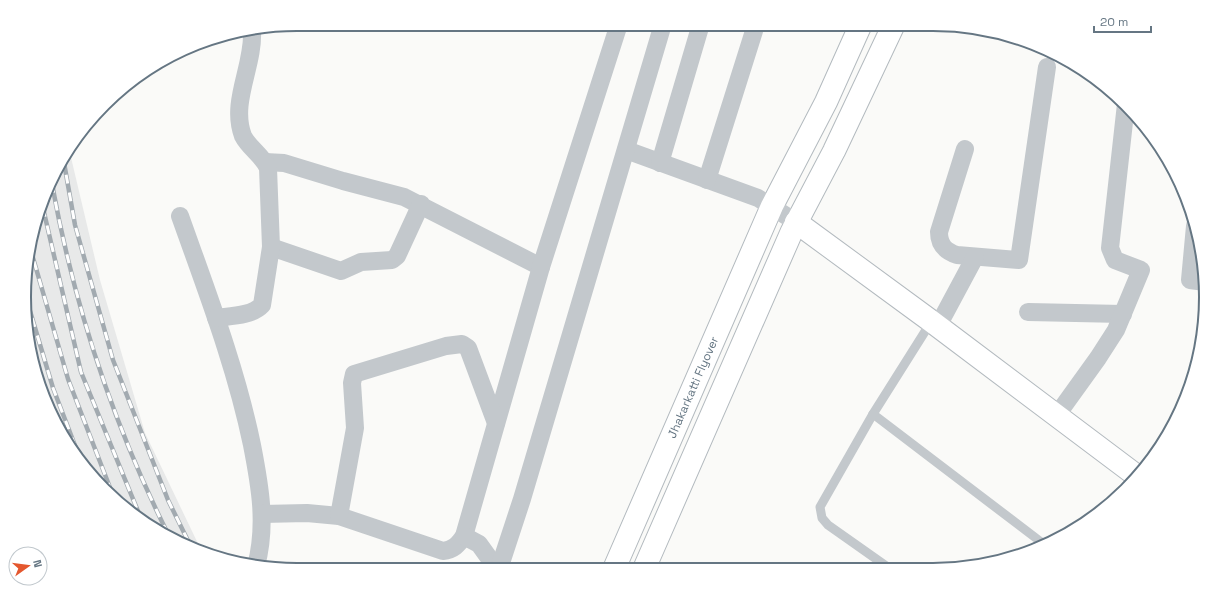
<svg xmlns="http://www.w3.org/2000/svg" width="1230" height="594" font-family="'Space Grotesk',sans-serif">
	<rect width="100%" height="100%" fill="#fafaf8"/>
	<polygon fill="#e8e9e9" points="69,149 100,280 145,433 202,552 192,549 145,524 104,490 52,418 26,332 29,244 61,160"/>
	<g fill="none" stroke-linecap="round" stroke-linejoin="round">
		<g stroke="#b3babf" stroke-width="24">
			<g id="secondary">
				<polyline points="796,222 931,321 1137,476"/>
				<path id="s1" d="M 614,569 L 772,206 L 826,102 L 861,24"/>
				<polyline points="644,569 792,231 834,151 894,24"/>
			</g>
		</g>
		<g stroke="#c3c8cc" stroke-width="9">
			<polyline points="931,322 873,414 1045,545"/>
			<polyline points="873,414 820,507 822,518 828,525 889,568"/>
		</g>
		<g stroke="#c3c8cc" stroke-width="18">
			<path d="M 965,149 L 939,232 C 939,245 945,251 957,255 L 1019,260 L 1047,67"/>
			<polyline points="626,150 758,198 796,222"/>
			<polyline points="265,162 284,163 343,181 404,197 541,267"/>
			<polyline points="660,163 701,24"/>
			<polyline points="707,180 754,31"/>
			<path d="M 180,216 C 207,292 236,367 252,445 C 260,486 267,525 256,566"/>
			<polyline points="1195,226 1190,280 1205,282"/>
			<polyline points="271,247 341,271 361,262 392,260 397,256 421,204"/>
			<polyline points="1028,312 1123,314"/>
			<path d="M 216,318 C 230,316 252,316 262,305 L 271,247 L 268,168 C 262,155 249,148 243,136 C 230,102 254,66 252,31"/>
			<polyline points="938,326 975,257"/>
			<polyline points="1057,415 1098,358 1116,330 1141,270 1115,260 1110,248 1126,104"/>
			<path d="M 262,514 L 307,513 L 339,516 L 443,551 C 453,550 458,545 464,536 L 541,267 L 619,24"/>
			<polyline points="339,516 355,428 352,383 354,374 446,346 462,344 468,348 496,423"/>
			<polyline points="464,536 479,544 497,569"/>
			<polyline points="499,569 522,499 663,24"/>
		</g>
		<use href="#secondary" stroke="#fff" stroke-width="22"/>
		<g stroke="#a2aab0" stroke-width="4.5">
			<g id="rail">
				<polyline points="63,157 75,225 113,360 168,500 192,549"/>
				<path d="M 52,184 C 74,305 114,426 169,536"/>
				<polyline points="43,208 81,372 142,521"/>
				<polyline points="29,244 68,379 114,498"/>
				<polyline points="27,301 53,388 79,456"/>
			</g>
		</g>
		<use href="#rail" stroke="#fff" stroke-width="3" stroke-dasharray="9" stroke-linecap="butt"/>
	</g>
	<g text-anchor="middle" stroke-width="4" stroke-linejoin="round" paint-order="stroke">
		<g font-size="12" fill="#657683" stroke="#fff">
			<text dy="4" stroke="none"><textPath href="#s1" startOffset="198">Jhakarkatti Flyover</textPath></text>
		</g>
	</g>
	<path d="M0 0H1230V594H0ZM297 31H933A266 266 0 0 1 1199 297V297A266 266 0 0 1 933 563H297A266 266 0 0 1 31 297V297A266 266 0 0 1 297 31Z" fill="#fff" fill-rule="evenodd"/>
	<path fill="none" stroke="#657683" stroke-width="2" d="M297 31H933A266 266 0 0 1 1199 297V297A266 266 0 0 1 933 563H297A266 266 0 0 1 31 297V297A266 266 0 0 1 297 31Z"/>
	<g transform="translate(28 566) rotate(76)"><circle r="19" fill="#ffffff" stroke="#c1c8cd"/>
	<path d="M0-3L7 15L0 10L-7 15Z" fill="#e4572e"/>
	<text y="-6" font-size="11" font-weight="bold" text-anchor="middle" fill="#657683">N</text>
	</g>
	<path d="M1094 26v6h57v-6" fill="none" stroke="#657683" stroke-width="2"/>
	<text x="1100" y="26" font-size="12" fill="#657683" stroke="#ffffff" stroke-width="3" paint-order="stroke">20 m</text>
</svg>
